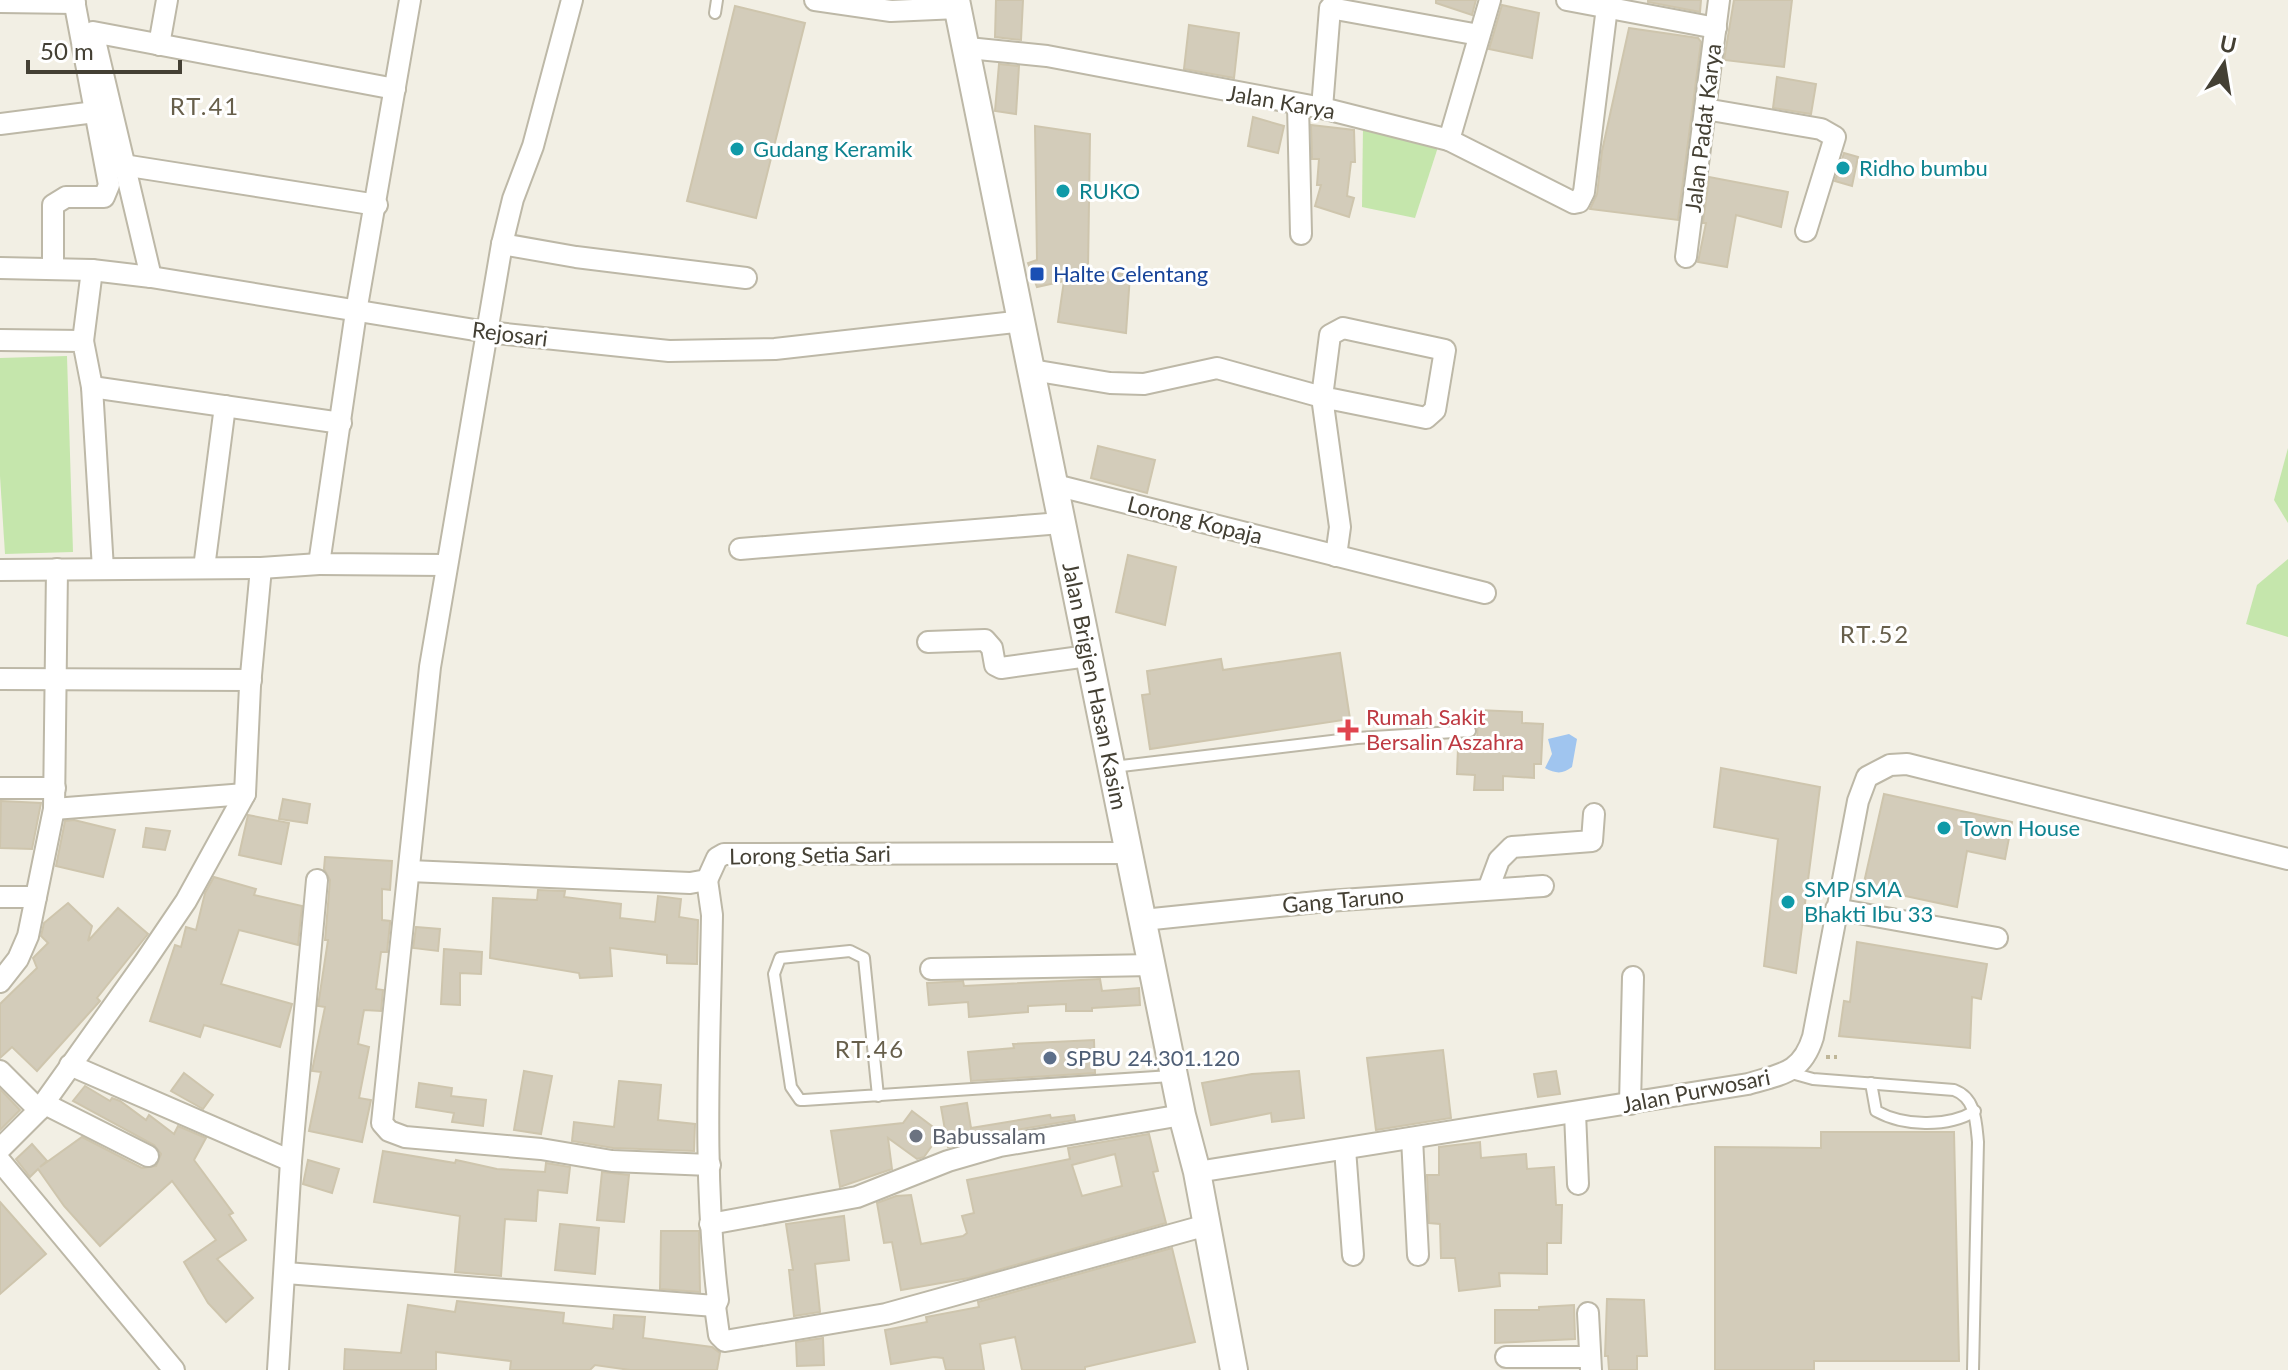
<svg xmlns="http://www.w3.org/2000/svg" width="2288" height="1370" font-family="Lato,sans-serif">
	<rect width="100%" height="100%" fill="#f2efe4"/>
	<g fill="#c5e6ac">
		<polygon points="1363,126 1438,147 1415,218 1362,207"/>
		<polygon points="67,356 73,552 5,554 0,476 0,358"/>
		<polygon points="2288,448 2288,523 2274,500"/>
		<polygon points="2288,559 2288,637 2246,624 2257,585"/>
	</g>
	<path fill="#a0c5ef" d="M 1569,734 L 1577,739 L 1572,767 C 1563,774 1556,774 1545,768 L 1552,754 L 1548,739 Z"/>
	<g fill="#d3ccba" stroke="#cec5ad" stroke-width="2" fill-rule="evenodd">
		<polygon points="996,0 1023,0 1021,40 995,37"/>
		<polygon points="1436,0 1476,0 1472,15 1436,3"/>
		<polygon points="1648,0 1701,0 1700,12 1648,2"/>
		<polygon points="1734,0 1792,0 1784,67 1724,60"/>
		<polygon points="1502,5 1539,13 1532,58 1489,49"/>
		<polygon points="735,6 805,23 756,218 687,201"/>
		<polygon points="1189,25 1239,33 1234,78 1184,69"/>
		<polygon points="1629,28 1698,38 1701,42 1678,220 1590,209 1597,194 1602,151"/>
		<polygon points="999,64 1019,66 1016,114 995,111"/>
		<polygon points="1777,77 1816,84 1811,114 1773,108"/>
		<polygon points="1253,117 1284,126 1278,153 1248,146"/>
		<polygon points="1311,125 1354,130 1355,162 1351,162 1347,196 1354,198 1349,217 1315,206 1321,185 1317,185 1319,159 1312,159"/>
		<polygon points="1035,126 1090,134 1088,270 1130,275 1126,333 1058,322 1064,281 1037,287 1028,263 1037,260"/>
		<polygon points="1844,153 1858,157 1852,186 1835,181"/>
		<polygon points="1709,177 1788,192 1781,227 1736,215 1727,267 1698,262 1706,223 1703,223"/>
		<polygon points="1098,446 1155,460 1147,493 1091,478"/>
		<polygon points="1128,555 1176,567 1165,625 1116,612"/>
		<polygon points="1340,653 1350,719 1150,749 1142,695 1150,694 1147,671 1221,659 1223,670"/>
		<polygon points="1478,710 1522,712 1522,723 1543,724 1541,764 1534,764 1534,778 1503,776 1503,790 1474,790 1475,775 1457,774 1458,748 1469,748 1470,743 1477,743"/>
		<polygon points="1721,768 1820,787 1796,973 1764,966 1778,839 1714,827"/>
		<polygon points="1884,794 2012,822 2005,859 1967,851 1957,907 1863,887"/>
		<polygon points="283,799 310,804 307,823 279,819"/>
		<polygon points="1,801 41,803 32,849 0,848"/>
		<polygon points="248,815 289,823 281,864 239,855"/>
		<polygon points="74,820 115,830 103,877 56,866 65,821"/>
		<polygon points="146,828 170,831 165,850 143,847"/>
		<polygon points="325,857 392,861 390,890 382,889 382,920 390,921 390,924 387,952 381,952 376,989 383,990 381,1011 364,1010 358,1044 369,1047 359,1098 371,1100 362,1142 309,1131 321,1072 312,1071 325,1007 318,1006 328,940 325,940 330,880 324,869"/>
		<polygon points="214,877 256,889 254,895 302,906 298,945 239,930 221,984 292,1004 280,1047 204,1025 200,1037 150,1021 175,945 181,947 186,927 196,930 205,893"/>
		<polygon points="538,890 565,891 564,897 621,904 620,918 655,922 658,896 681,899 679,917 698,920 697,964 667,963 667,955 610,948 612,976 580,978 579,973 490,958 493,898 537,900"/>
		<polygon points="68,903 92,926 88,941 118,908 148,934 97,998 100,1001 37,1071 12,1047 0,1058 0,1004 37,968 33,958 48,943 41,936 44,923"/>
		<polygon points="416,927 440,929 438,951 413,948"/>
		<polygon points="1857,942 1987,964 1981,999 1972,997 1970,1048 1839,1036 1844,1001 1850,1002"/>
		<polygon points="444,949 482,952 481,974 460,973 460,1005 441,1004"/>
		<polygon points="1100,979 1102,991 1139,988 1140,1005 1092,1008 1092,1011 1066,1011 1066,1004 1028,1006 1028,1012 969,1017 968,1002 929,1005 927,983 963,981 964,986"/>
		<polygon points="1094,1040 1095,1073 971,1081 968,1052 1014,1048 1013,1044"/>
		<polygon points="1443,1050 1451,1118 1376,1130 1367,1058"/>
		<polygon points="524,1071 552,1076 541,1134 514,1130"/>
		<polygon points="1299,1071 1304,1118 1272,1122 1271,1113 1211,1125 1202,1083 1252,1074"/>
		<polygon points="1556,1071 1560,1094 1538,1097 1534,1074"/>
		<polygon points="184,1073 213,1095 203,1109 171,1091"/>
		<polygon points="619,1081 661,1085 658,1120 695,1124 694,1151 613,1148 572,1141 574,1122 614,1127"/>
		<polygon points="419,1083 452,1088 451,1096 486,1100 483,1126 452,1122 454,1113 416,1107"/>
		<polygon points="85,1086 110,1101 112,1098 120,1101 146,1120 149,1115 174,1134 178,1126 206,1138 194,1160 233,1213 229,1215 246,1240 217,1259 253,1298 226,1322 208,1303 184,1262 216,1240 172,1181 100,1246 64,1206 38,1169 30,1177 16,1159 32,1144 47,1161 40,1167 82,1137 142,1168 156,1166 161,1154 154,1145 73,1101"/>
		<polygon points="0,1089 20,1110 0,1130"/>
		<polygon points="967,1103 971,1128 1050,1115 1051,1118 1074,1115 1075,1120 998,1133 948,1147 941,1107"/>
		<polygon points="912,1111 941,1133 924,1157 917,1159 888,1138 892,1169 840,1187 831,1131 903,1123"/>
		<polygon points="1821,1132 1954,1132 1959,1361 1814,1361 1814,1370 1715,1370 1715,1147 1821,1148"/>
		<path d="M 1149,1134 L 1158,1171 L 1153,1172 L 1166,1223 L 969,1278 L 901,1290 L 892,1242 L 884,1243 L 877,1203 L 896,1196 L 911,1195 L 921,1244 L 963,1236 L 967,1233 L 962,1216 L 974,1213 L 967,1180 L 1070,1159 L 1068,1148 ZM 1115,1154 L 1122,1186 L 1082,1196 L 1072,1165 Z"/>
		<polygon points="1480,1142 1481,1158 1526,1154 1527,1169 1554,1167 1556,1205 1562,1205 1561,1243 1547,1243 1547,1274 1499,1273 1500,1286 1459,1291 1455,1258 1441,1258 1440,1224 1429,1223 1427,1175 1439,1175 1439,1147"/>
		<polygon points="383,1151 455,1163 456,1160 497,1169 545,1172 546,1163 570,1167 567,1193 538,1190 536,1221 505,1219 501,1276 455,1272 460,1216 374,1202"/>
		<polygon points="308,1160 339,1169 332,1193 303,1184"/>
		<polygon points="602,1172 629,1175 624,1222 597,1220"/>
		<polygon points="0,1202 46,1254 0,1294"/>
		<polygon points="844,1216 849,1260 815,1264 820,1312 794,1316 789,1270 793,1270 786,1224"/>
		<polygon points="560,1224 599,1228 595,1274 555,1270"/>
		<polygon points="661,1231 699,1231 700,1292 660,1289"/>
		<polygon points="1172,1248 1195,1342 1085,1367 1085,1370 1022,1370 1015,1337 980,1344 984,1370 946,1370 943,1358 934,1357 891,1364 885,1330 927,1322 926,1317 979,1307 978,1302"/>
		<polygon points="1607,1299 1644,1300 1647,1356 1637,1356 1637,1370 1609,1370 1608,1356 1605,1356"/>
		<polygon points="457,1301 564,1313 563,1323 613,1329 614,1315 645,1317 643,1338 712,1347 720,1353 717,1370 630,1370 595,1365 590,1370 510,1370 511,1361 436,1352 436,1370 344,1370 345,1349 401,1353 408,1305 455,1312"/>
		<polygon points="1574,1305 1575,1339 1495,1343 1495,1310 1539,1310 1539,1307"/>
		<polygon points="823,1338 824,1365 797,1366 796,1342"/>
	</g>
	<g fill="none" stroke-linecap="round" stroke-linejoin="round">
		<g stroke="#bdb8a7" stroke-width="14">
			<g id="service">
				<polyline points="715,13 717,0"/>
				<polyline points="1113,767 1357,738 1470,731"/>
				<path d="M 1788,1072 L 1813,1079 L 1954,1090 C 1976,1098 1976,1122 1978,1142 L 1973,1370"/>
				<path d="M 1871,1083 L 1876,1111 C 1903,1126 1947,1128 1975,1111"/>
				<polyline points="878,1096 864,958 850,951 780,958 774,974 791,1087 800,1100 804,1100 1171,1076"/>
			</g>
		</g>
		<g stroke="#bdb8a7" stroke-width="24">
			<g id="minor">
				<polyline points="410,0 356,312 319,564 445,565"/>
				<polyline points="572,0 533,146 513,199 502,244 430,667 382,1123 389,1131 405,1137 541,1149 612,1161 710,1165"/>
				<polyline points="815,0 891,11 958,8"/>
				<polyline points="1567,0 1716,28"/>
				<polyline points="0,2 75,3"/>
				<polyline points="159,45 167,0"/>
				<polyline points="968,48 1047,56 1322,108 1449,140 1490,0"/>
				<polyline points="1298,105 1301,234"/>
				<polyline points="1322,108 1330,8 1479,35"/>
				<polyline points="1705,109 1821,129 1835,137 1806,231"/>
				<polyline points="0,124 95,112"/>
				<polyline points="1449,140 1574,203 1579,202 1584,192 1607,7"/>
				<polyline points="123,165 377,205"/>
				<polyline points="502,244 576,257 746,278"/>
				<polyline points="1686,257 1719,0"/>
				<polyline points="0,268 92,270 151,277 487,332 669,351 775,349 1023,321"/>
				<polyline points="53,269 53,205 66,197 104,197 109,185 74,0"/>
				<polyline points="151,277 93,32 395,89"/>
				<polyline points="0,340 83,341 92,387 103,569"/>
				<polyline points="83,341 92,270"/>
				<polyline points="1032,370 1110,383 1144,384 1217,368 1322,397 1426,418 1435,410 1445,350 1343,328 1330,335 1322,397 1340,527 1336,556"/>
				<polyline points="92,387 341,423"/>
				<polyline points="1055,485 1485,593"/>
				<polyline points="740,549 1061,523"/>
				<polyline points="204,568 225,406"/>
				<polyline points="0,570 261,568 319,564"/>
				<polyline points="928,642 985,640 992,648 995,665 1001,668 1088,656"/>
				<polyline points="0,679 251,680"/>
				<polyline points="0,788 55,788"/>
				<polyline points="54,809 245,794"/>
				<polyline points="409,871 690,883 707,880 717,858 724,854 1129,853"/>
				<polyline points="1489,887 1499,860 1512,847 1592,841 1594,814"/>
				<polyline points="0,897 36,897"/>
				<polyline points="1836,909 1997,938"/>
				<polyline points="1143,920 1327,901 1543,886"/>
				<polyline points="931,969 1153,965"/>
				<polyline points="0,982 18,959 28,936 54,809 57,569"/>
				<polyline points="70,1065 291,1161"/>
				<polyline points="0,1071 39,1110"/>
				<polyline points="43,1103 148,1156"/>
				<polyline points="1630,1104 1633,977"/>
				<polyline points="1575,1113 1578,1184"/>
				<polyline points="1412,1138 1418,1255"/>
				<polyline points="0,1149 39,1110 144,963 186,901 245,794 250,686 261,568"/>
				<polyline points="1345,1149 1353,1255"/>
				<polyline points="0,1161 174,1370"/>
				<path d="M 1197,1172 L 1748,1084 C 1782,1074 1802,1073 1813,1037 L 1858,801 L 1867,777 L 1890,765 L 1907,764 L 2288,859"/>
				<polyline points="710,1224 857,1197 948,1161 1000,1146 1182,1115"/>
				<path d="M 286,1273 L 715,1306 L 718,1300 C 702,1173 710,1043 712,915 L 707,880"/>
				<polyline points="715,1306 719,1335 725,1341 886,1314 1207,1225"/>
				<polyline points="1588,1313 1591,1370"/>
				<polyline points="1506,1357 1590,1357"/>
				<polyline points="278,1370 291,1161 317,880"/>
			</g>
		</g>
		<g stroke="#bdb8a7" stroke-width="30">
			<g id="tertiary">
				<path id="s1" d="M 956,0 L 1182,1115 L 1197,1172 L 1234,1370"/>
			</g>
		</g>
		<polyline stroke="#bfb698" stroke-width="4" stroke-dasharray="4 4" stroke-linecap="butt" points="1826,1057 1837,1057"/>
		<use href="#service" stroke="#fff" stroke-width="10"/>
		<use href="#minor" stroke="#fff" stroke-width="20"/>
		<use href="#tertiary" stroke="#fff" stroke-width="26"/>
	</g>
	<g fill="#0f9aa8" stroke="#fff" stroke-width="3">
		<circle cx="737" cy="149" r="8"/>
		<circle cx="1843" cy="168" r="8"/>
		<circle cx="1063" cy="191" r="8"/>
		<circle cx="1944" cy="828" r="8"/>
		<circle cx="1788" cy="902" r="8"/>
	</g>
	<rect fill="#1a4fb4" stroke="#fff" stroke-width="3" x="1029" y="266" width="16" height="16" rx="4"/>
	<path fill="#e0444e" stroke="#fff" stroke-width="3" d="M1344 718h8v8h8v8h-8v8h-8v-8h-8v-8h8z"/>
	<circle fill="#5c6f8a" stroke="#fff" stroke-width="3" cx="1050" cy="1058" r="8"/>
	<circle fill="#6b7280" stroke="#fff" stroke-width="3" cx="916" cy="1136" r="8"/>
	<g text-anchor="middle" stroke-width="6" stroke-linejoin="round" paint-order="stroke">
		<g font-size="22" fill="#444034" stroke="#fff">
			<text transform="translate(1281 102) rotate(10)" y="8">Jalan Karya</text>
			<text transform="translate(1703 128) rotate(-83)" y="8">Jalan Padat Karya</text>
			<text transform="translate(510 334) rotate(7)" y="8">Rejosari</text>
			<text transform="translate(1195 520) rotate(14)" y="8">Lorong Kopaja</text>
			<text dy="8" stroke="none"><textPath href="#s1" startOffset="700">Jalan Brigjen Hasan Kasim</textPath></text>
			<text transform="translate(810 855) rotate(-1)" y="8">Lorong Setia Sari</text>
			<text transform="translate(1343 900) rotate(-5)" y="8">Gang Taruno</text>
			<text transform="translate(1696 1091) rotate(-11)" y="8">Jalan Purwosari</text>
		</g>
		<g font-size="22" fill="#0d838f" stroke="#fff" text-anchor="start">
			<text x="753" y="157">Gudang Keramik</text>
			<text x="1859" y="176">Ridho bumbu</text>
			<text x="1079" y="199">RUKO</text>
			<text x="1960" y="836">Town House</text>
			<text x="1804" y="897">SMP SMA<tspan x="1804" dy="25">Bhakti Ibu 33</tspan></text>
		</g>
		<g font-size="22" fill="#164399" stroke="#fff" text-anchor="start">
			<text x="1053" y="282">Halte Celentang</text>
		</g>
		<g font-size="22" fill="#be3a42" stroke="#fff" text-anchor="start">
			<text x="1366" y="725">Rumah Sakit<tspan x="1366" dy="25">Bersalin Aszahra</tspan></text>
		</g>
		<g font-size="22" fill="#4e5e75" stroke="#fff" text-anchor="start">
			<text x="1066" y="1066">SPBU 24.301.120</text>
		</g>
		<g font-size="22" fill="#5b616d" stroke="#fff" text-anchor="start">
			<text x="932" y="1144">Babussalam</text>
		</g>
		<g font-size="24" letter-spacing="2" fill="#675f4b" stroke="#fff">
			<text x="205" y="115">RT.41</text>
			<text x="1875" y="643">RT.52</text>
			<text x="870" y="1058">RT.46</text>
		</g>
	</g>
	<g transform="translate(2224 64) rotate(12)" stroke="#ffffff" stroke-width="6" paint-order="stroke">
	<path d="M0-6L14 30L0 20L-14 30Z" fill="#444034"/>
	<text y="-12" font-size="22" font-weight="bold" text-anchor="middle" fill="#444034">U</text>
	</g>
	<path d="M28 60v12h152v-12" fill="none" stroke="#444034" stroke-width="4"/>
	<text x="40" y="60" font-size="24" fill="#444034" stroke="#ffffff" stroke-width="6" paint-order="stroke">50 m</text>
</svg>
